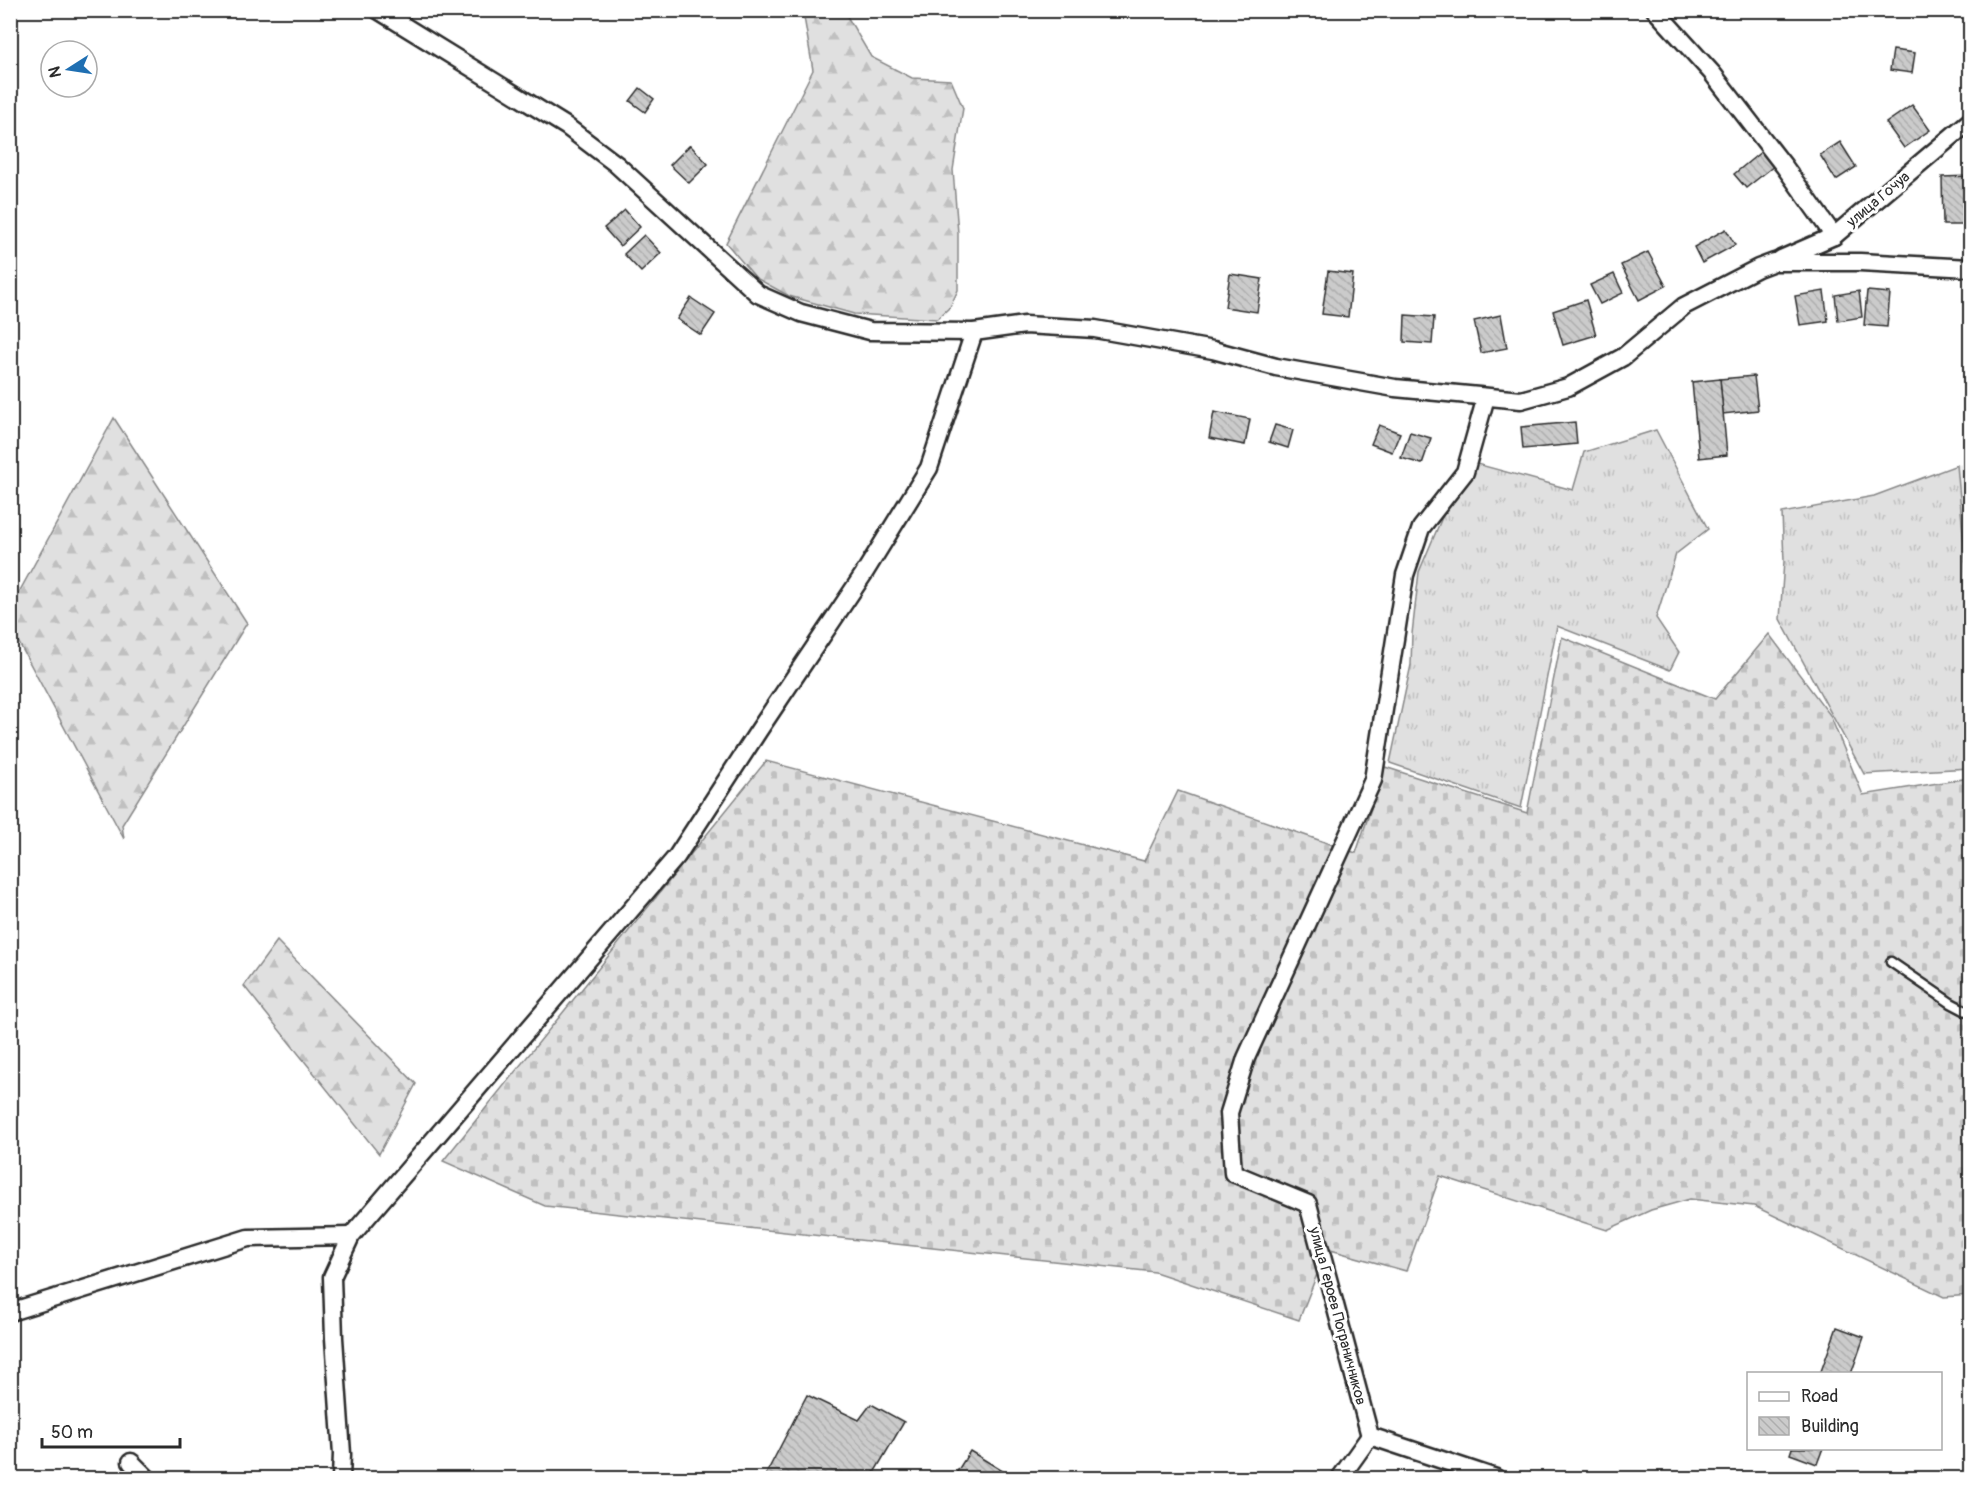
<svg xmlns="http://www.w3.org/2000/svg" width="1981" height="1489" font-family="Pangolin,sans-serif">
	<defs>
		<pattern id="grass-tufts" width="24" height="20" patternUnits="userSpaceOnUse" patternTransform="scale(1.5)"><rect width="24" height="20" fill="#e0e0e0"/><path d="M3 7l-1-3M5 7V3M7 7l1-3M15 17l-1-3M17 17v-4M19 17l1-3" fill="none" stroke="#c0c0c0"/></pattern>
		<pattern id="forest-firs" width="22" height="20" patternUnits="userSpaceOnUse" patternTransform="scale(1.5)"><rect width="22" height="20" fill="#e0e0e0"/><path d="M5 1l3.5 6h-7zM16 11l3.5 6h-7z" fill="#c0c0c0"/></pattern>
		<pattern id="cemetery-stones" width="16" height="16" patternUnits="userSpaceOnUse" patternTransform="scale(1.5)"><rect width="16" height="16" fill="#e0e0e0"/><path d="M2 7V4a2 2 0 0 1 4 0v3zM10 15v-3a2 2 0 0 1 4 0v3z" fill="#c0c0c0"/></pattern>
		<pattern id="building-back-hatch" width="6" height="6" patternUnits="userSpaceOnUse" patternTransform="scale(1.5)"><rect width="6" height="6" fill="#cbcbcb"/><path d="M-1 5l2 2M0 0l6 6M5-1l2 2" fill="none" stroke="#aeaeae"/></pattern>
	</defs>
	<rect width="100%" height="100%" fill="#fff"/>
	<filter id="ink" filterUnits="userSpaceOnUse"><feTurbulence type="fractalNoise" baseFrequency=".0167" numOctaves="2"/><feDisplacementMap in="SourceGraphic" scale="12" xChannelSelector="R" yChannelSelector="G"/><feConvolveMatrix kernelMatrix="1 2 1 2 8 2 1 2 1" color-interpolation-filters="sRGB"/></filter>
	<g filter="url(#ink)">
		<polygon fill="#efefef" points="1970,463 1970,612 1957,465"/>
		<g fill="url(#grass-tufts)" stroke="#868686" stroke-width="1.5">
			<polygon points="1656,430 1708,529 1676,554 1656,618 1679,652 1670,670 1557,626 1521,808 1390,763 1411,665 1412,634 1419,572 1446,508 1477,464 1573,490 1584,452"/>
			<polygon points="1957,465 1970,612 1970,768 1864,774 1780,619 1784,561 1782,513 1874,496"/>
		</g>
		<g fill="url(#forest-firs)" stroke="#868686" stroke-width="1.5">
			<polygon points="803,11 844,11 871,57 912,78 951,80 963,108 953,170 958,233 958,290 950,307 937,319 854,314 789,296 756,278 726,243 813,70"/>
			<polygon points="114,418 247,623 122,825 124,839 10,626 11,607"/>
			<polygon points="277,941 416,1084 379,1154 244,986"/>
		</g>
		<polygon fill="url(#cemetery-stones)" stroke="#868686" stroke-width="1.5" points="1769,634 1830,715 1863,795 1970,778 1970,1295 1944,1297 1754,1206 1690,1199 1651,1210 1607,1230 1440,1176 1406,1271 1327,1249 1299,1320 1155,1272 545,1206 443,1161 766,761 1144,861 1178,791 1356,853 1385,767 1527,813 1562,637 1715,699"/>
		<g fill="url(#building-back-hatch)" stroke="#2b2b2b" stroke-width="1.5">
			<polygon points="1893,50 1915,53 1912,73 1890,70"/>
			<polygon points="640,88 654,99 645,112 630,101"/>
			<polygon points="1912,105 1930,130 1904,148 1886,123"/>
			<polygon points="1840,142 1856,167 1836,180 1820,155"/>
			<polygon points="690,145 708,164 689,183 670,165"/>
			<polygon points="1762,151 1774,166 1746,188 1734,174"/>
			<polygon points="1970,176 1970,225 1943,225 1942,177"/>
			<polygon points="625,210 640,227 620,246 604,228"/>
			<polygon points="1726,229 1735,245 1702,263 1694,247"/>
			<polygon points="644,235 661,253 641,272 624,254"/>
			<polygon points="1648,252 1666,286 1639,300 1621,265"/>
			<polygon points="1328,271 1353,274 1348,317 1322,314"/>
			<polygon points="1230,274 1262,279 1257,312 1225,307"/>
			<polygon points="1614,274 1623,293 1600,304 1590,285"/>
			<polygon points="1824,291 1828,321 1800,325 1795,296"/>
			<polygon points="1859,291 1862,317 1838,321 1835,295"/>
			<polygon points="1867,291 1890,293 1887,327 1864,325"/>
			<polygon points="691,298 715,314 701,335 677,319"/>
			<polygon points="1586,300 1596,335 1563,345 1553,311"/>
			<polygon points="1405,315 1434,317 1432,344 1404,342"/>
			<polygon points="1501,315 1507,348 1481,353 1474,321"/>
			<polygon points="1754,376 1758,410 1723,414 1720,379"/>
			<polygon points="1720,379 1727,455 1699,458 1692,382"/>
			<polygon points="1214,412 1250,419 1245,445 1209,438"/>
			<polygon points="1575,422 1577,444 1523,449 1521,427"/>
			<polygon points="1275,425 1293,430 1288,448 1269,442"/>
			<polygon points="1379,425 1400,433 1392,452 1371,444"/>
			<polygon points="1410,432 1431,438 1422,464 1401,458"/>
			<polygon points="1837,1327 1864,1337 1851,1374 1820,1374"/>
			<polygon points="807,1395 859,1420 871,1404 904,1422 871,1478 764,1478"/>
			<polygon points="1792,1448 1823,1448 1817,1464 1790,1454"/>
			<polygon points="970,1451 1014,1478 953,1478"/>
		</g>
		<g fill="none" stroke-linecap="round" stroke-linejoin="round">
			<g stroke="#2b2b2b" stroke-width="13">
				<polyline id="service" points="1891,962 1951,1003 1970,1013"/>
			</g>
			<g stroke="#2b2b2b" stroke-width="21">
				<g id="minor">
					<polyline points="378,10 566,126 616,164 758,294 801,313 870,331 974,332 1025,325 1095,329 1213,350 1276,367 1395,388 1521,400 1568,387 1623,357 1684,306 1758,268 1774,262 1860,262 1970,268"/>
					<polyline points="1655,10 1712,73 1784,166 1834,236"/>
					<polyline points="1781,259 1834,236 1970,121"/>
					<polyline points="1486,397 1465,472 1421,528 1405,575 1373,780 1246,1058 1229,1113 1233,1173 1308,1204 1370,1436 1496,1478"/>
					<polyline points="10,1312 248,1238 351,1236"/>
					<polyline points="131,1462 147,1478"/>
					<polyline points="341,1478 342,1454 334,1338 332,1277 351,1236 677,856 759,730 863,575 929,468 974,332"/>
					<polyline points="1340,1478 1370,1436"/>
				</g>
			</g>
			<use href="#service" stroke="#fff" stroke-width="8"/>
			<use href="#minor" stroke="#fff" stroke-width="16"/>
		</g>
	</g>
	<g text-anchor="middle" stroke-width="6" stroke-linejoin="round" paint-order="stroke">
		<g font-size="15" fill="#2b2b2b" stroke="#fff">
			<text transform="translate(1878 199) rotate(-40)" y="5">улица Гочуа</text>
			<text transform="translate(1338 1316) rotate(75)" y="5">улица Героев Пограничников</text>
		</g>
	</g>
	<rect width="1981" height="1489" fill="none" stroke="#fff" stroke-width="36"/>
	<rect x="18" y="18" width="1945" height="1453" fill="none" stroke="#2b2b2b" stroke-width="2" filter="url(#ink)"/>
	<rect x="1747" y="1372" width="195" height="78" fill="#ffffff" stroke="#aaaaaa" stroke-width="1.5"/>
	<rect x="1759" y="1392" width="30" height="9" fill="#ffffff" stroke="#aaaaaa" stroke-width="1.5"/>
	<text x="1801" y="1402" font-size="18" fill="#2b2b2b">Road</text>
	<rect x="1759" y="1417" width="30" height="18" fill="url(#building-back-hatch)" stroke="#aaaaaa" stroke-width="1.5"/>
	<text x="1801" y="1432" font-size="18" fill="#2b2b2b">Building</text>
	<g transform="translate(69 69) rotate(258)"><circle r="28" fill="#ffffff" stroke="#aaaaaa" stroke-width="1.5"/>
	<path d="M0-4.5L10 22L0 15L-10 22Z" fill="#1f6fb2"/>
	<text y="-9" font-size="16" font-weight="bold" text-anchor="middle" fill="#2b2b2b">N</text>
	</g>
	<path d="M42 1438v9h138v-9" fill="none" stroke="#2b2b2b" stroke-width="3"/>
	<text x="51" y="1438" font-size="18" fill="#2b2b2b" stroke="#ffffff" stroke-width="4.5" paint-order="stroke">50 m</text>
</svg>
